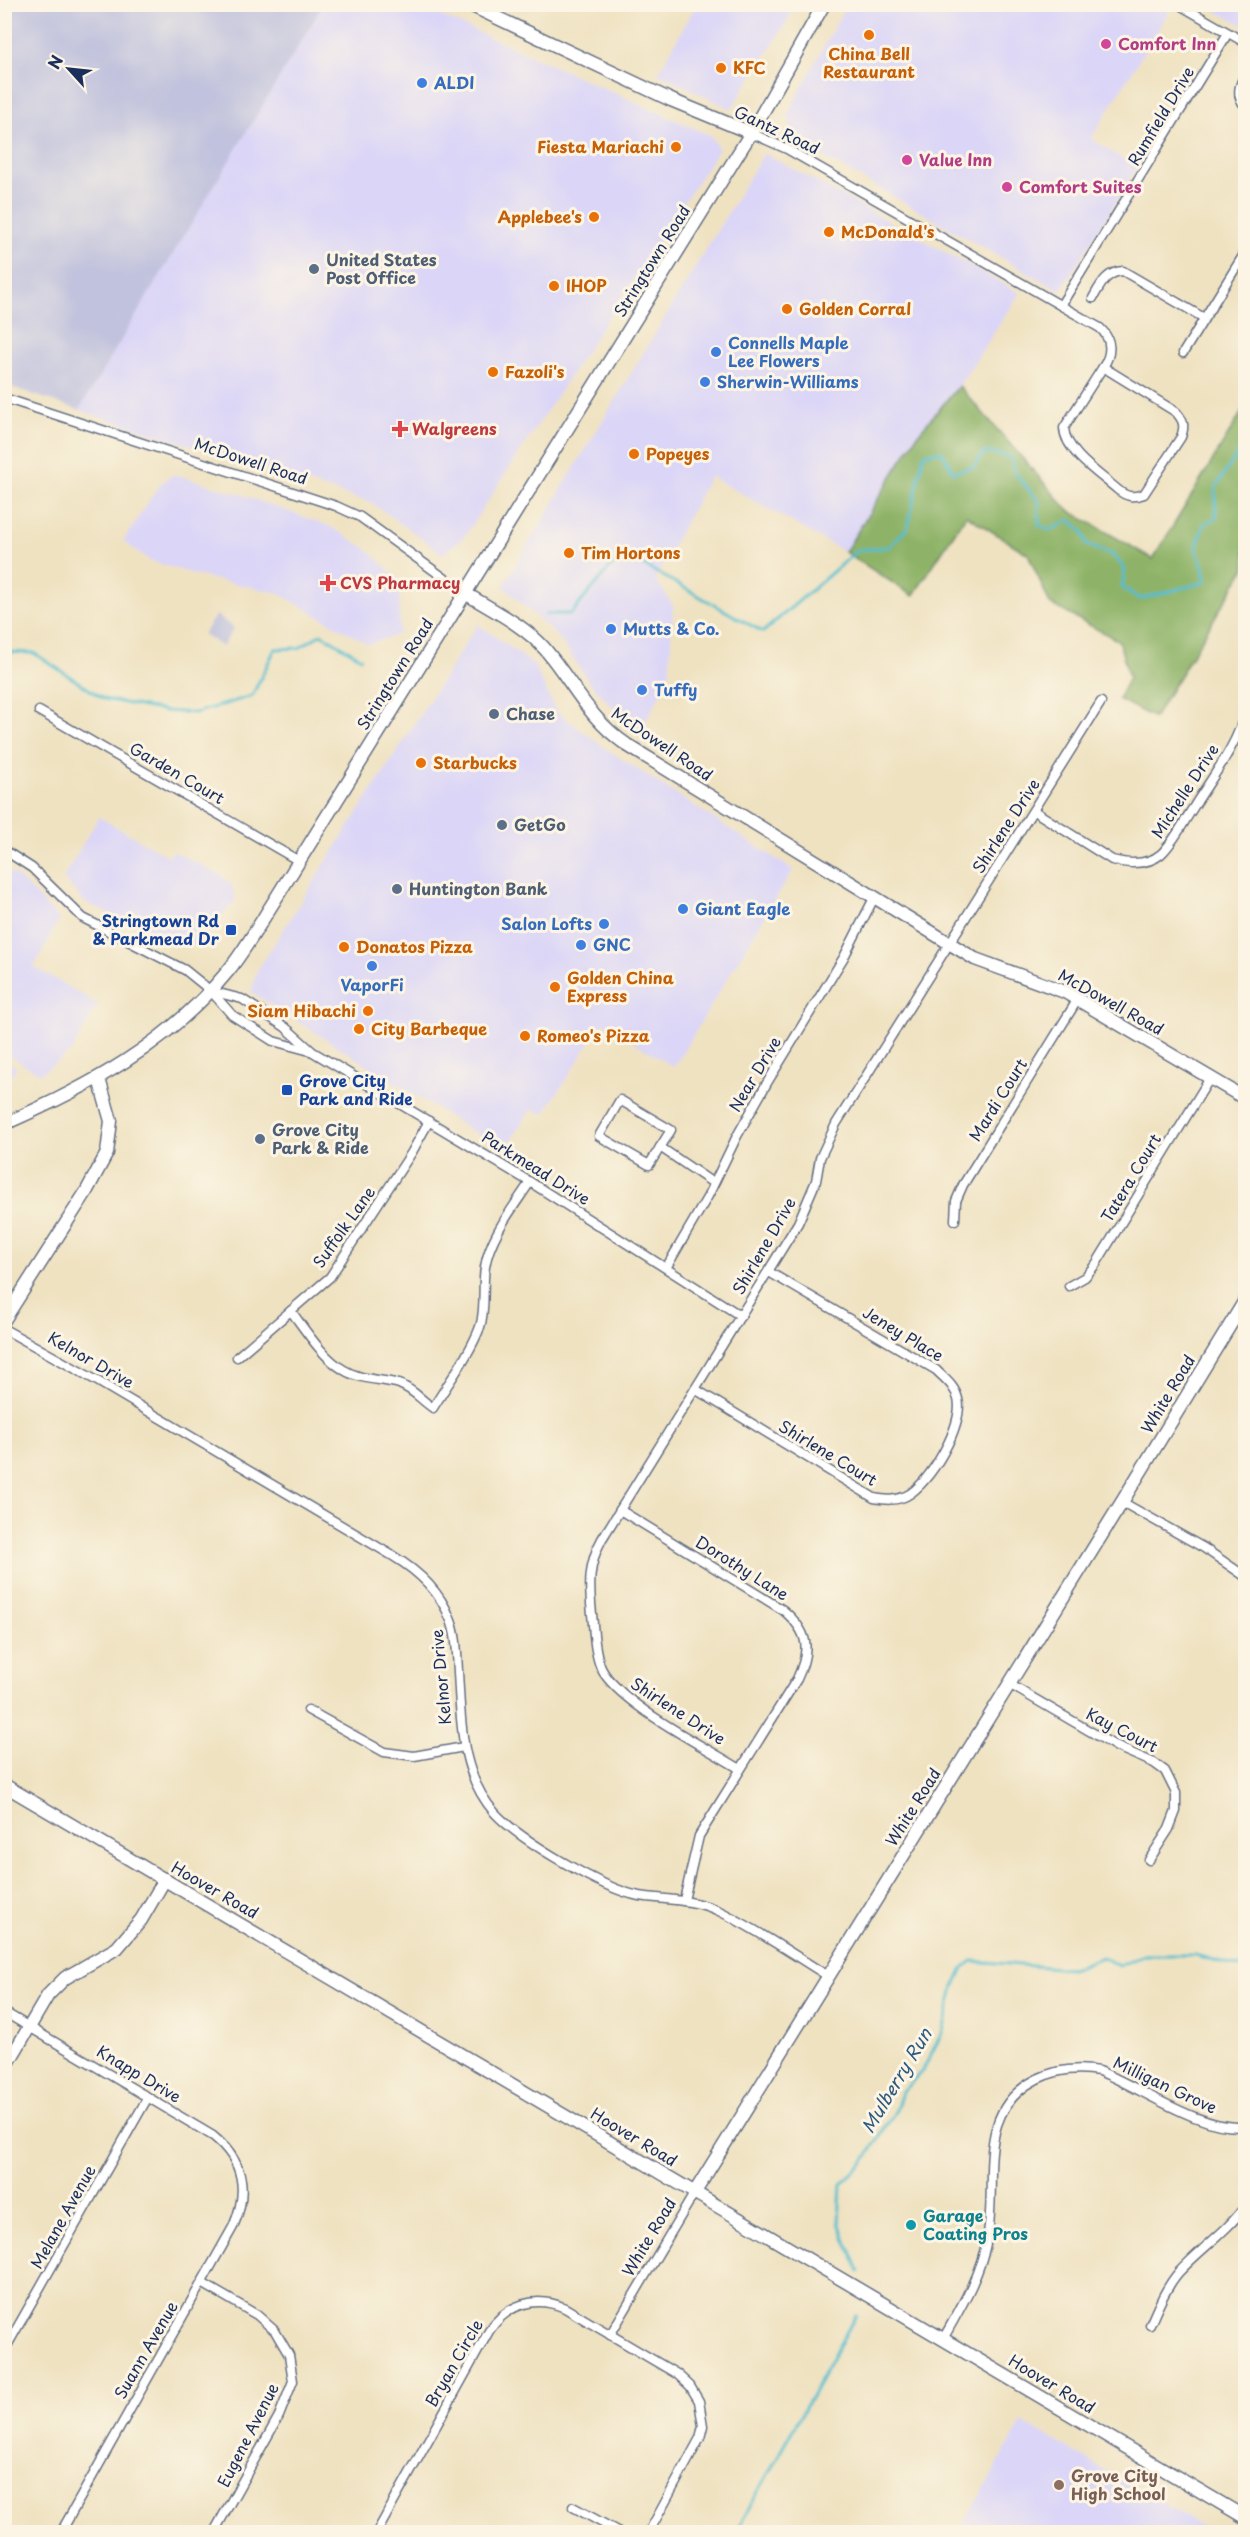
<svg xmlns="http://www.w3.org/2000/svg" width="1250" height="2537" font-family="'Playpen Sans',sans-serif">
	<rect width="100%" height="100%" fill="#fcf5e5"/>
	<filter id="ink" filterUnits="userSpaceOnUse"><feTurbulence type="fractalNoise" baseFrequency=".0167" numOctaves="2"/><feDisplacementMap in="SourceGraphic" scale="12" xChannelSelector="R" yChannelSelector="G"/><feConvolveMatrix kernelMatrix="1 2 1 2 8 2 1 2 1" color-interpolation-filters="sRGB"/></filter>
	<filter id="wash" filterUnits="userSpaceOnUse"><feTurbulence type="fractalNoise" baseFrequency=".008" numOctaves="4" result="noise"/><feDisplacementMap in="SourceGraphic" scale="24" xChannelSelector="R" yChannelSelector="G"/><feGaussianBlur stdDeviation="1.35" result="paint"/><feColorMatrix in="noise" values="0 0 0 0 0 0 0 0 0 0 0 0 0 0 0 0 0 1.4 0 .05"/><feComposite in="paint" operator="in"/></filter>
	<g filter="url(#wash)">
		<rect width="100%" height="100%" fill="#efe2c1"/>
		<g fill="#dbd6f7">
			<polygon points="323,4 417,5 711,136 719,149 464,537 443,554 372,503 79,410"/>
			<polygon points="684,5 795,5 787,22 731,109 658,73 694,9"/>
			<polygon points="846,5 1173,5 1091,139 1137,168 1060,291 792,139 788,113"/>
			<polygon points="1204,5 1245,5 1245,26"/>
			<polygon points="764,153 1020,293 959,386 918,434 845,552 710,476 655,579 673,605 669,679 641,729 625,720 589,682 559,638 503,586"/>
			<polygon points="174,474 245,496 329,526 367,549 400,581 399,634 368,644 278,593 203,577 150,561 123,541 160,484"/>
			<polygon points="478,624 534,665 556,711 605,748 793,870 674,1067 602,1023 544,1114 531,1109 504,1151 251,992 257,971"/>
			<polygon points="99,817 169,857 173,851 222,876 232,885 235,901 202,940 193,946 179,946 84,902 63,878"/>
			<polygon points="4,869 17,876 59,919 34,967 98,1004 72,1051 40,1074 5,1053"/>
			<polygon points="5,1060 17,1067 5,1085"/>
			<polygon points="1022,2422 1050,2438 1212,2532 959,2532"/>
		</g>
		<g fill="#c1c2dd">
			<polygon points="5,4 323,5 79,410 5,385"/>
			<polygon points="216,615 234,628 222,647 203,634"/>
		</g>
		<polygon fill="#8eb368" stroke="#547163" stroke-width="1.5" points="959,386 1068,510 1153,559 1245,407 1245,568 1154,718 1118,699 1129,678 1119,641 1050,604 1028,554 966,515 913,596 845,552 918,434"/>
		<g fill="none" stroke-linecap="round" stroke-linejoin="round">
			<g stroke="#52bdcf" stroke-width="3">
				<polyline points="546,614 571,614 613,564 638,562 763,632 858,550 889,547 908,527 924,454 942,451 953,472 973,467 985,452 1011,457 1015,473 1039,502 1039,525 1050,530 1070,520 1083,532 1087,545 1113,555 1125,569 1122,587 1140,599 1205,582 1203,567 1196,549 1204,524 1216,518 1215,488 1246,441"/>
				<polyline points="4,652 34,653 104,699 165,711 195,713 252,696 275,649 299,648 321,634 361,658"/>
				<polyline points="1246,1903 1243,1907 1243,1920 1246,1921"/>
				<polyline points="859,2271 839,2223 841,2184 863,2163 896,2110 902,2092 923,2070 943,2031 954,1987 962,1970 972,1961 1071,1969 1102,1957 1119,1966 1143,1955 1195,1955 1243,1968 1246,1966"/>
				<polyline points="736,2532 856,2315"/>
			</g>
		</g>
	</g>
	<g filter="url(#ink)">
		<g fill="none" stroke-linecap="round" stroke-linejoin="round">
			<g stroke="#656e81" stroke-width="11">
				<g id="street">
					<polyline points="1178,4 1246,43"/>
					<path d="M 1246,73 C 1239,85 1235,96 1246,107"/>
					<path d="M 751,133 L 787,149 L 1100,328 C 1112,339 1112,354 1103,367"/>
					<path d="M 1093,298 C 1101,284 1106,272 1123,271 L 1204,318"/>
					<polyline points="1061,305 1228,33"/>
					<polyline points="1183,353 1246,251"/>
					<path d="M 1103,367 L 1176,412 C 1184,421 1185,426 1181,437 L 1144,494 C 1133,498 1127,497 1118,490 C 1101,475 1065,452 1064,428 Z"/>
					<polyline points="4,398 336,506 360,517 465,593"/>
					<polyline points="39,711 299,861"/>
					<path d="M 1034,811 L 1112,860 C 1128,864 1147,866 1161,854 C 1174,842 1183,823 1193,808 C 1212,777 1237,746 1246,710"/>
					<polyline points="4,850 32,868 83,918 185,970 211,991 232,1015 273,1041 310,1051"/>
					<polyline points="211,991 242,999 285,1027 313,1052 530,1182 741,1316"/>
					<polygon points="620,1100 671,1130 649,1165 599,1136"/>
					<polyline points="660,1147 713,1183"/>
					<polyline points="955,1220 956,1201 963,1185 1078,999"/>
					<polyline points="666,1268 708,1196 737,1136 767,1083 844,957 874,898"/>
					<polyline points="1069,1286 1085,1277 1096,1264 1210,1078"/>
					<path d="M 291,1311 C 306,1331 323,1358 344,1370 C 360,1380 382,1379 399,1384 C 413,1389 421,1400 433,1408 C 448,1383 470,1354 480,1327 C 486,1309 482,1287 485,1267 C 490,1236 513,1208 530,1182"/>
					<path d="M 4,1329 L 99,1382 L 393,1556 C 418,1571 439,1590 450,1618 C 457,1634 457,1654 458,1672 C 461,1721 460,1774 495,1813 C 520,1840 603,1889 639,1896 C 667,1900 693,1899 719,1911 C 757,1929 792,1954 828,1976"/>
					<polyline points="237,1357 330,1277 412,1152 429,1121"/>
					<path d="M 695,1389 L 874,1498 C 885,1500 895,1501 906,1496 C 929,1485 965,1424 958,1399 C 955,1386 945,1379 936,1370 L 769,1272"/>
					<polyline points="1122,1502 1204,1548 1246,1577"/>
					<path d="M 620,1510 L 783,1610 C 809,1632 811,1649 797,1679 L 699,1836 L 684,1900"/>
					<polyline points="1009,1684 1117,1747 1154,1763 1165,1771 1176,1793 1176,1811 1169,1829 1149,1860"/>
					<polyline points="308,1710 384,1752 414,1756 464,1747"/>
					<path d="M 740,1769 C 704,1746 619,1704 601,1668 C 594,1651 594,1632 592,1614 C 589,1586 588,1564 602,1539 L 798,1223 L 816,1181 L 820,1158 L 836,1124 L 1101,702"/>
					<path d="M 4,2012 L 213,2136 C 244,2161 249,2191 233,2227 L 61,2532"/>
					<polyline points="202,2283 257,2315 275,2331 289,2355 293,2381 279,2416 214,2532"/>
					<path d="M 1150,2325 C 1158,2307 1166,2287 1179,2272 C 1200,2249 1228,2231 1246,2205"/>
					<polyline points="610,2335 695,2192"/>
					<path d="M 943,2339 C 961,2307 980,2276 987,2239 C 999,2182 972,2112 1037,2079 C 1057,2069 1077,2067 1099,2071 C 1138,2086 1206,2134 1246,2126"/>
					<polyline points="4,2351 148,2097"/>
					<polyline points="573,2507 619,2532"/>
					<path d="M 377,2532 L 489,2331 C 507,2304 535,2295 565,2308 L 677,2374 L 690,2386 L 699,2401 L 703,2426 L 700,2438 L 649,2532"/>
				</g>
			</g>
			<g stroke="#656e81" stroke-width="15">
				<g id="secondary">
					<polyline points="468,4 671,100 751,133"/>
					<path d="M 465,593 C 492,610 524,625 545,649 C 575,685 587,717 627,745 L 975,959 L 1065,992 L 1246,1099"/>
					<path d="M 4,1124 C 89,1087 168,1044 228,971 C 245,950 259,925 273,903 L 751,133 L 824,4"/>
					<polyline points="4,1320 86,1192 107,1153 111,1121 99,1079"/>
					<polyline points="4,1785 1246,2518"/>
					<polyline points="4,2070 48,1995 65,1978 117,1948 141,1920 165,1879"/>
					<polyline points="695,2192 1122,1502 1246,1299"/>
				</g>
			</g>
			<use href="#street" stroke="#fff" stroke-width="8"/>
			<use href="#secondary" stroke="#fff" stroke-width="12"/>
		</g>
	</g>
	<g fill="#e8710a" stroke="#fcf5e5" stroke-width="2">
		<circle cx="869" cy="35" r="6"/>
		<circle cx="721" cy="68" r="6"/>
		<circle cx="676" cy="147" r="6"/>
		<circle cx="594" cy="217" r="6"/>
		<circle cx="829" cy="232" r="6"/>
		<circle cx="554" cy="286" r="6"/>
		<circle cx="787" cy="309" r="6"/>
		<circle cx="493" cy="372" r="6"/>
		<circle cx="634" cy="454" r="6"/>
		<circle cx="569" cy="553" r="6"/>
		<circle cx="421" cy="763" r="6"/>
		<circle cx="344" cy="947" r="6"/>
		<circle cx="555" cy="987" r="6"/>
		<circle cx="368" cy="1011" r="6"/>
		<circle cx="359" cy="1029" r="6"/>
		<circle cx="525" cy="1036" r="6"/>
	</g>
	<g fill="#d1479c" stroke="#fcf5e5" stroke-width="2">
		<circle cx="1106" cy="44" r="6"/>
		<circle cx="907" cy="160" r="6"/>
		<circle cx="1007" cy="187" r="6"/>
	</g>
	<g fill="#3f7fe0" stroke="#fcf5e5" stroke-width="2">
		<circle cx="422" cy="83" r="6"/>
		<circle cx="716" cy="352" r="6"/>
		<circle cx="705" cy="382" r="6"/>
		<circle cx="611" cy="629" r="6"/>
		<circle cx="642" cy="690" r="6"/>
		<circle cx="683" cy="909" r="6"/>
		<circle cx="604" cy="924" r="6"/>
		<circle cx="581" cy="945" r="6"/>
		<circle cx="372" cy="966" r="6"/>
	</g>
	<g fill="#5c6f8a" stroke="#fcf5e5" stroke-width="2">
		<circle cx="314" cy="269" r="6"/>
		<circle cx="494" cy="714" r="6"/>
		<circle cx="502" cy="825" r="6"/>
		<circle cx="397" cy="889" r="6"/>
		<circle cx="260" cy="1139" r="6"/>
	</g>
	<g fill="#e0444e" stroke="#fcf5e5" stroke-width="2">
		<path d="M397 420h6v6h6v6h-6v6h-6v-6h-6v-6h6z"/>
		<path d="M325 574h6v6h6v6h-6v6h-6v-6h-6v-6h6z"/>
	</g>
	<g fill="#1a4fb4" stroke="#fcf5e5" stroke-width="2">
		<rect x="225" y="924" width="12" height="12" rx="3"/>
		<rect x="281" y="1084" width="12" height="12" rx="3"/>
	</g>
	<circle fill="#0f9aa8" stroke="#fcf5e5" stroke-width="2" cx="911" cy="2225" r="6"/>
	<circle fill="#8d6e63" stroke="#fcf5e5" stroke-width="2" cx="1059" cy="2485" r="6"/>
	<g text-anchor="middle" stroke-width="6" stroke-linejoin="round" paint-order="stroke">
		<g font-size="16" font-weight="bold" fill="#b23c85" stroke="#fcf5e5" text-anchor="start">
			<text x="1118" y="50">Comfort Inn</text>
			<text x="919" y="166">Value Inn</text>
			<text x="1019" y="193">Comfort Suites</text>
		</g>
		<g font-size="16" font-weight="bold" fill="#c56008" stroke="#fcf5e5" text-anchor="start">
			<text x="869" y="60" text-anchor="middle">China Bell<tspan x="869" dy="18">Restaurant</tspan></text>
			<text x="733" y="74">KFC</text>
			<text x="664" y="153" text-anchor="end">Fiesta Mariachi</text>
			<text x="582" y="223" text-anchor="end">Applebee's</text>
			<text x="841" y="238">McDonald's</text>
			<text x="566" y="292">IHOP</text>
			<text x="799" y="315">Golden Corral</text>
			<text x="505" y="378">Fazoli's</text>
			<text x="646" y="460">Popeyes</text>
			<text x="581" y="559">Tim Hortons</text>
			<text x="433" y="769">Starbucks</text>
			<text x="356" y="953">Donatos Pizza</text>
			<text x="567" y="984">Golden China<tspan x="567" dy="18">Express</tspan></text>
			<text x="356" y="1017" text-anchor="end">Siam Hibachi</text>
			<text x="371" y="1035">City Barbeque</text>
			<text x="537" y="1042">Romeo's Pizza</text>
		</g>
		<g font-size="16" font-weight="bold" fill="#366cbe" stroke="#fcf5e5" text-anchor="start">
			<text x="434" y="89">ALDI</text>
			<text x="728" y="349">Connells Maple<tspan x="728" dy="18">Lee Flowers</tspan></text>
			<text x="717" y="388">Sherwin-Williams</text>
			<text x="623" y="635">Mutts &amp; Co.</text>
			<text x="654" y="696">Tuffy</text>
			<text x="695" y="915">Giant Eagle</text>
			<text x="592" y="930" text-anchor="end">Salon Lofts</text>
			<text x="593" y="951">GNC</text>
			<text x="372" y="991" text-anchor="middle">VaporFi</text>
		</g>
		<g font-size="16" fill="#1b2f5e" stroke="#fcf5e5">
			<text transform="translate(1161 116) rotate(-59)" y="6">Rumfield Drive</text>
			<text transform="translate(777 130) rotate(25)" y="6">Gantz Road</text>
			<text transform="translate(652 261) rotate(-58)" y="6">Stringtown Road</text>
			<text transform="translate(251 461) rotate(18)" y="6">McDowell Road</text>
			<text transform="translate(395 674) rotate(-58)" y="6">Stringtown Road</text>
			<text transform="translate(662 744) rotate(34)" y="6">McDowell Road</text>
			<text transform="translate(177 773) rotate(30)" y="6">Garden Court</text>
			<text transform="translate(1185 791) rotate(-57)" y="6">Michelle Drive</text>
			<text transform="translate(1006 826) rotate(-57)" y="6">Shirlene Drive</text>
			<text transform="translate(1111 1002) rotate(29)" y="6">McDowell Road</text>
			<text transform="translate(755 1074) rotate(-59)" y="6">Near Drive</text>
			<text transform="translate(998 1100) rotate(-58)" y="6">Mardi Court</text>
			<text transform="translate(536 1168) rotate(32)" y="6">Parkmead Drive</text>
			<text transform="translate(1131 1178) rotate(-59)" y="6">Tatera Court</text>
			<text transform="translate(344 1227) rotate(-55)" y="6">Suffolk Lane</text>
			<text transform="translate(764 1246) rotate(-60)" y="6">Shirlene Drive</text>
			<text transform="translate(903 1334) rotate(31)" y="6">Jeney Place</text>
			<text transform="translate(91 1360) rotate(30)" y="6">Kelnor Drive</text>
			<text transform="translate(1168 1394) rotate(-59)" y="6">White Road</text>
			<text transform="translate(828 1453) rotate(31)" y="6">Shirlene Court</text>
			<text transform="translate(742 1568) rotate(32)" y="6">Dorothy Lane</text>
			<text transform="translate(441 1677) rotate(-95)" y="6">Kelnor Drive</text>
			<text transform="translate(678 1711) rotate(33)" y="6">Shirlene Drive</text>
			<text transform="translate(1122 1730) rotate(27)" y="6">Kay Court</text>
			<text transform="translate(913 1807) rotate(-58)" y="6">White Road</text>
			<text transform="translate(215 1890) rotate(30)" y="6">Hoover Road</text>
			<text transform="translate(139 2074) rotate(31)" y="6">Knapp Drive</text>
			<text transform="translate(1165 2085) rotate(25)" y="6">Milligan Grove</text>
			<text transform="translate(634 2137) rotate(31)" y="6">Hoover Road</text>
			<text transform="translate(63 2217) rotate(-61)" y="6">Melane Avenue</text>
			<text transform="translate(649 2237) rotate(-59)" y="6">White Road</text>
			<text transform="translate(146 2350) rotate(-60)" y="6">Suann Avenue</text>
			<text transform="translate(454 2363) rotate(-60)" y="6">Bryan Circle</text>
			<text transform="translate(1052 2384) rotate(31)" y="6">Hoover Road</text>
			<text transform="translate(248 2435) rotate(-63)" y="6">Eugene Avenue</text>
		</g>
		<g font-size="16" font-weight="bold" fill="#4e5e75" stroke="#fcf5e5" text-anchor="start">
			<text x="326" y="266">United States<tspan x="326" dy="18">Post Office</tspan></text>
			<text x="506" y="720">Chase</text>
			<text x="514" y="831">GetGo</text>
			<text x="409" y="895">Huntington Bank</text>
			<text x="272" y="1136">Grove City<tspan x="272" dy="18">Park &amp; Ride</tspan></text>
		</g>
		<g font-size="16" font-weight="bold" fill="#be3a42" stroke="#fcf5e5" text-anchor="start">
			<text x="412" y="435">Walgreens</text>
			<text x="340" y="589">CVS Pharmacy</text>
		</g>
		<g font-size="16" font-weight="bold" fill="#164399" stroke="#fcf5e5" text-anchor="end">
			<text x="219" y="927">Stringtown Rd<tspan x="219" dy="18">&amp; Parkmead Dr</tspan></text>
			<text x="299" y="1087" text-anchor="start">Grove City<tspan x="299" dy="18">Park and Ride</tspan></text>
		</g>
		<g font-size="16" font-weight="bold" fill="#0d838f" stroke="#fcf5e5" text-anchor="start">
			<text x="923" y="2222">Garage<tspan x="923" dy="18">Coating Pros</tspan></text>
		</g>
		<g font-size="16" font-weight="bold" fill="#785e54" stroke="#fcf5e5" text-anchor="start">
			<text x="1071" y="2482">Grove City<tspan x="1071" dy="18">High School</tspan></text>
		</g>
		<g font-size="18" font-style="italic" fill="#2c5a80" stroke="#fcf5e5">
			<text transform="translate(897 2081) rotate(-59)" y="6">Mulberry Run</text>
		</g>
	</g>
	<rect width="1250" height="2537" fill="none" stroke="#fcf5e5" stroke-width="24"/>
	<g transform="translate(69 69) rotate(297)" stroke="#fcf5e5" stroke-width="4.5" paint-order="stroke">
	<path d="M0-4.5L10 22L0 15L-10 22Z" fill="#1b2f5e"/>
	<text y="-9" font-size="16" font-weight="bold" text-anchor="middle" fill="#1b2f5e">N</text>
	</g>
</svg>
